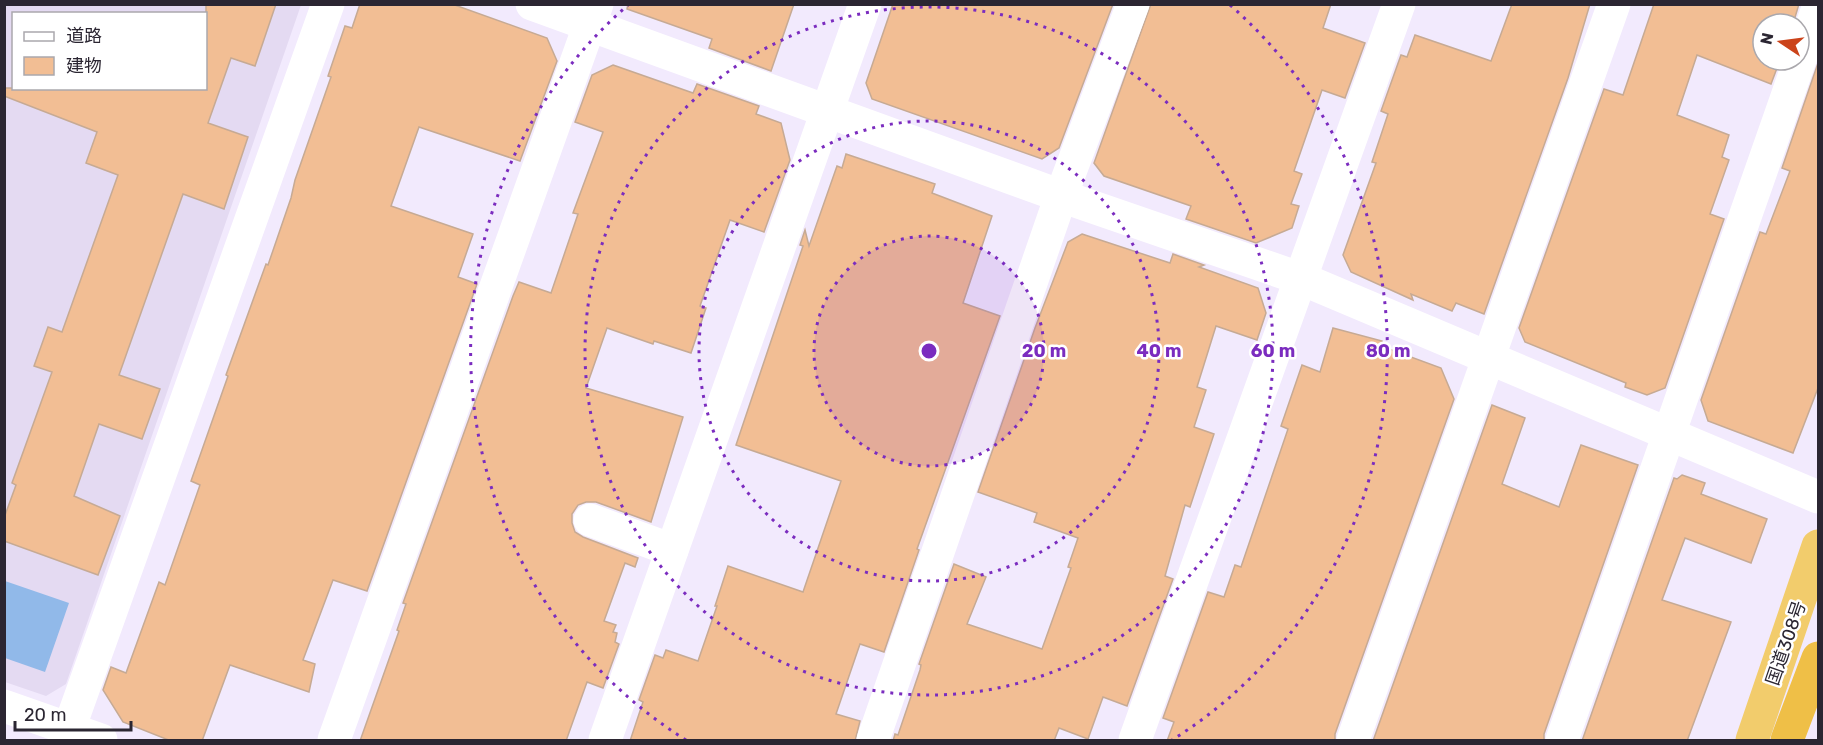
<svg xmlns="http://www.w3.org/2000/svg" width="1823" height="745" font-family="Rubik,'Noto Sans JP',sans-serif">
	<rect width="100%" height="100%" fill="#f2eafd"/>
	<path fill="#e4daf2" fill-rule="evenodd" d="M 5,5 L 301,5 L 66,684 L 46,696 L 5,682 ZM 14,14 L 206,14 L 206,88 L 14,88 Z"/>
	<polygon fill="#91b9e9" points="5,581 69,603 45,672 5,658"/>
	<g fill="#f2be94" stroke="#c6aa94" stroke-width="1.5">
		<polygon points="206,4 276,4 255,66 231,58 208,123 248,137 224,209 183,194 119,375 160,389 142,439 99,424 74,496 120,516 98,575 4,541 4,518 16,485 12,483 52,372 34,366 48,327 62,332 118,175 86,163 97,132 4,96 4,88 206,88"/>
		<polygon points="360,4 452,4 547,38 557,61 520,161 419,127 391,206 473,234 458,277 477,284 367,591 333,580 303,660 315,664 309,692 230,665 202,741 171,741 123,722 103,690 111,667 126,673 159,582 165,585 200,485 191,481 228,376 226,375 266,264 268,265 291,198 295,180 331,77 328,76 345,26 352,28"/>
		<polygon points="628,4 794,4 771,71 709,48 712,39 627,9"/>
		<polygon points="893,4 1113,4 1059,148 1042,159 872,99 866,83"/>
		<polygon points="1151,4 1331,4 1323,28 1365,43 1345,98 1322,90 1294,171 1302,174 1291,204 1299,206 1292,228 1256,243 1186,219 1191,206 1104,176 1094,163"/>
		<polygon points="1512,4 1590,4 1568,78 1484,314 1456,303 1452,311 1411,294 1413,300 1351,272 1343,255 1376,163 1372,162 1388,114 1381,111 1401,55 1407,57 1415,35 1491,61"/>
		<polygon points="1654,4 1799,4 1793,24 1763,24 1763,60 1780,60 1771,84 1697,55 1677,115 1729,135 1722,157 1729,160 1710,214 1724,219 1665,388 1647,395 1625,387 1626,383 1525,342 1519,328 1604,89 1623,95"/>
		<polygon points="1818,63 1818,388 1793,453 1708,421 1701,400 1760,232 1766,234 1790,171 1782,168"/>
		<polygon points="613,65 693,93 697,84 759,106 756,114 781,123 790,160 764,232 730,220 700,306 706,308 691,353 654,341 653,344 607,328 586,388 683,417 651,522 596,502 586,502 578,505 572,514 572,523 575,532 583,537 638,558 635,567 625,563 604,621 616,625 613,632 617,633 615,642 619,644 603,688 587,682 566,741 360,741 399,631 397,630 406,604 403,603 513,296 519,282 551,293 578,214 573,213 603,132 575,122 592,75"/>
		<polygon points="846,154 935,184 932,193 992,216 963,303 1000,316 917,549 919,550 884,652 860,644 836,714 860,721 855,741 630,741 643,702 639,700 655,655 663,658 666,650 698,661 717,606 715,606 728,566 803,592 841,481 736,445 803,246 800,245 805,230 809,246 837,166 842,168"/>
		<polygon points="1082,234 1170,263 1173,254 1204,265 1199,267 1258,288 1266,313 1257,340 1216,326 1197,387 1206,390 1194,427 1214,434 1190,507 1185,505 1165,576 1173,579 1127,706 1103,697 1088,739 1059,728 1054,741 893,741 895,734 898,735 920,670 921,665 919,664 954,564 986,577 967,624 1042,649 1071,568 1068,567 1078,538 1034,522 1037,513 978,492 1035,328 1068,242"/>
		<polygon points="1333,328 1382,341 1381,346 1441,368 1454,399 1335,734 1335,741 1167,741 1174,722 1163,718 1208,592 1224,597 1235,565 1241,567 1288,429 1281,426 1302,365 1320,372"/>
		<polygon points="1492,405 1525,418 1502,484 1559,507 1581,445 1638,465 1544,734 1544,741 1373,741"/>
		<polygon points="1682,475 1705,483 1701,494 1767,519 1751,563 1685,538 1662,600 1731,622 1687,741 1582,741 1674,478 1677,479"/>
	</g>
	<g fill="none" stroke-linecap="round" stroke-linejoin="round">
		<g stroke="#fff" stroke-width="33">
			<polyline points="532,4 1061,196 1302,279 1818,497"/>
			<polyline points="590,520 672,550"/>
			<polyline points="4,706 101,740"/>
			<polyline points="65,740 328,4"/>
			<polyline points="334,740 597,4"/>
			<polyline points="605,740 865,4"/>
			<polyline points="873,740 1061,196 1133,4"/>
			<polyline points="1135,740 1399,4"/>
			<polyline points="1353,740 1614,4"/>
			<polyline points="1562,740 1818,8"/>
		</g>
		<polyline stroke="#f2cc6c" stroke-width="33" points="1752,740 1818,546"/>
		<polyline stroke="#efbf47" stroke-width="33" points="1787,740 1818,658"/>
	</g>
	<circle cx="929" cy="351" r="115" fill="#7b2cbf" fill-opacity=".12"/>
	<g fill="none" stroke="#7b2cbf" stroke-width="3" stroke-dasharray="3 6">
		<circle cx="929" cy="351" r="115"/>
		<circle cx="929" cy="351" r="230"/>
		<circle cx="929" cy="351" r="344"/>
		<path d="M686 740A459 459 0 0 1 628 5M1230 5A459 459 0 0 1 1172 740"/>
	</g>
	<g text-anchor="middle" stroke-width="5" stroke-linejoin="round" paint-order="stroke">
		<g font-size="18" fill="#2b2632" stroke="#fff">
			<text transform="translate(1786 643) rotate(-71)" y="6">国道308号</text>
		</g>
	</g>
	<circle cx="929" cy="351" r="9" fill="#7b2cbf" stroke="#fff" stroke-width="3"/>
	<g font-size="18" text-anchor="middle" font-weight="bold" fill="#7b2cbf" stroke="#fff" stroke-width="5" stroke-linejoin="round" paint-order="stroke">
		<text x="1044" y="357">20 m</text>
		<text x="1159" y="357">40 m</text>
		<text x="1273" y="357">60 m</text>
		<text x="1388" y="357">80 m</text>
	</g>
	<rect width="1823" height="745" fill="none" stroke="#2b2632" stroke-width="12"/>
	<rect x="12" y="12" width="195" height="78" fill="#ffffff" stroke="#aaa8ad" stroke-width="1.5"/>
	<rect x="24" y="32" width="30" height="9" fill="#ffffff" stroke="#aaa8ad" stroke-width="1.5"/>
	<text x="66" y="42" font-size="18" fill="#2b2632">道路</text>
	<rect x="24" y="57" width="30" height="18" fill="#f2be94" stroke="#aaa8ad" stroke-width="1.5"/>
	<text x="66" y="72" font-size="18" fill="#2b2632">建物</text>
	<g transform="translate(1781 42) rotate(283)"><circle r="28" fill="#ffffff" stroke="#aaa8ad" stroke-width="1.5"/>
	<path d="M0-4.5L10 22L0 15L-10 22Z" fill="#cb431a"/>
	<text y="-9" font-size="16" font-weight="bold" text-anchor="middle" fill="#2b2632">N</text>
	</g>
	<path d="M15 721v9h116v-9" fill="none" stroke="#2b2632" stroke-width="3"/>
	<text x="24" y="721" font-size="18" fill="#2b2632" stroke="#ffffff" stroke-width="4.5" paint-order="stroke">20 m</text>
</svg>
